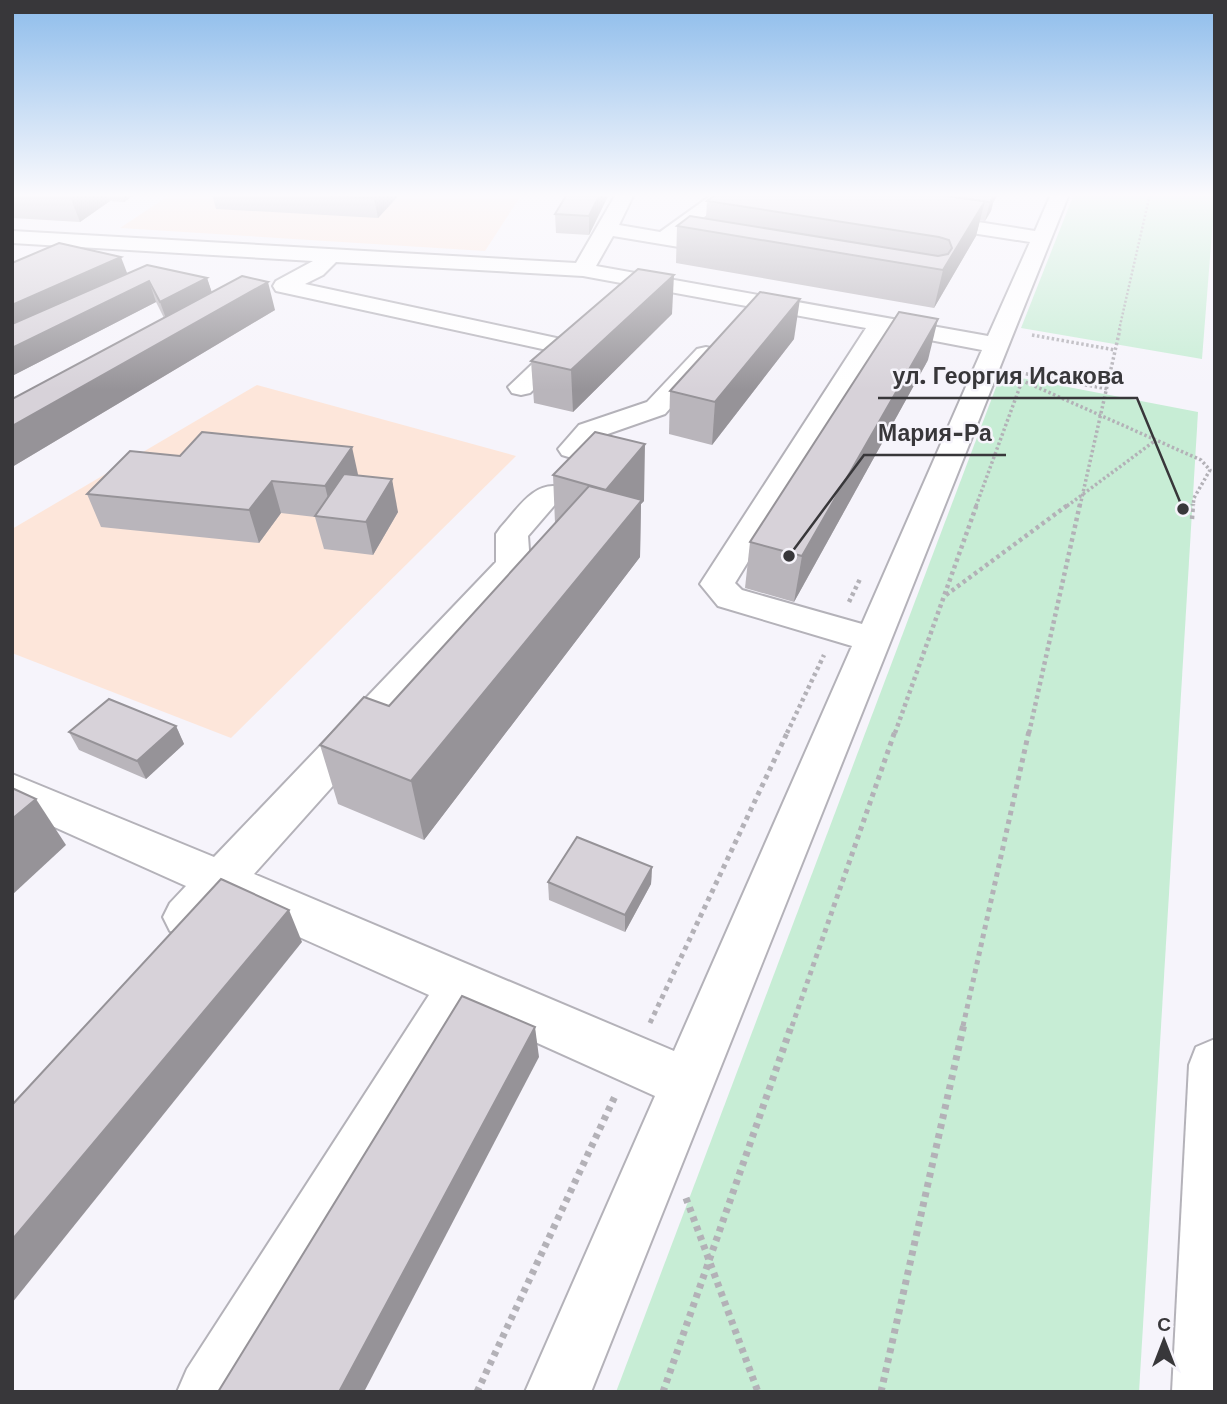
<svg xmlns="http://www.w3.org/2000/svg" width="1227" height="1404" font-family="'Work Sans',sans-serif">
	<rect width="100%" height="100%" fill="#f6f4fb"/>
	<g fill="#fde6da">
		<polygon points="171,194 522,194 485,251 120,228"/>
		<polygon points="257,385 516,456 231,738 12,653 12,529"/>
	</g>
	<g fill="#c7edd5">
		<polygon points="1074,194 1215,194 1202,359 1021,328"/>
		<polygon points="1001,374 1198,412 1139,1392 616,1392"/>
	</g>
	<g fill="none" stroke-linecap="round" stroke-linejoin="round">
		<g stroke="#b4b2b9" stroke-width="4">
			<g id="minor">
				<path d="M 616,194 L 634,194 L 619,225 L 660,232 L 713,194 L 734,194 L 681,235 L 727,243 L 734,245 L 737,249 L 734,253 L 727,255 L 613,236 L 596,266 L 988,336 L 1030,242 L 927,226 L 917,220 L 927,214 L 1035,231 L 1051,194 L 1069,194 L 591,1392 L 525,1392 L 655,1096 L 473,1014 L 247,1392 L 177,1392 L 187,1369 L 429,995 L 228,905 C 207,927 203,943 170,931 L 163,917 L 170,903 L 186,886 L 12,808 L 12,774 L 214,857 L 496,562 L 496,534 L 501,527 C 517,510 534,480 561,487 L 565,493 L 528,536 L 530,564 L 525,571 L 254,874 L 674,1051 L 852,646 L 718,606 L 700,584 L 866,328 L 583,276 L 336,262 L 323,275 L 305,284 L 561,339 L 570,336 L 579,338 L 582,343 L 530,393 L 521,395 L 512,393 L 508,387 L 547,350 L 276,291 L 273,286 L 276,281 L 313,261 L 12,243 L 12,231 L 576,263 ZM 888,332 L 982,350 L 862,624 L 742,590 L 735,583 Z"/>
				<polygon points="706,347 715,349 718,354 665,414 599,437 582,455 572,458 562,455 558,449 579,425 647,402 697,349"/>
			</g>
		</g>
		<g stroke="#b4b2b9" stroke-width="4">
			<polygon id="major" points="1215,1039 1215,1392 1172,1392 1189,1065 1196,1047"/>
		</g>
		<polyline stroke="#b3b1b7" stroke-width="2.5" stroke-dasharray="2 2" stroke-linecap="butt" points="1119,330 1150,194"/>
		<g stroke="#b3b1b7" stroke-width="3.5" stroke-dasharray="2.5 2.5" stroke-linecap="butt">
			<polyline points="1032,335 1115,350"/>
			<polyline points="1016,372 1108,389"/>
			<polyline points="1021,380 1201,460 1210,470 1194,498 1193,506"/>
			<polyline points="976,506 1022,381"/>
			<polyline points="1067,506 1156,440"/>
			<polyline points="1080,506 1120,329"/>
		</g>
		<g stroke="#b3b1b7" stroke-width="4.5" stroke-dasharray="3.5 3.5" stroke-linecap="butt">
			<polyline points="1192,519 1193,504"/>
			<polyline points="946,595 1069,504"/>
			<polyline points="849,602 860,579"/>
			<polyline points="787,733 824,655"/>
			<polyline points="895,733 977,504"/>
			<polyline points="1029,733 1080,504"/>
		</g>
		<g stroke="#b3b1b7" stroke-width="5" stroke-dasharray="4.5 4.5" stroke-linecap="butt">
			<polyline points="650,1023 788,731"/>
			<polyline points="792,1026 895,731"/>
			<polyline points="963,1026 1029,731"/>
		</g>
		<g stroke="#b3b1b7" stroke-width="7" stroke-dasharray="5 5" stroke-linecap="butt">
			<polyline points="686,1198 758,1392"/>
			<polyline points="477,1392 616,1094"/>
			<polyline points="663,1392 792,1024"/>
			<polyline points="881,1392 964,1024"/>
		</g>
		<use href="#minor" fill="#fff" fill-rule="evenodd"/>
		<use href="#major" fill="#fff" fill-rule="evenodd"/>
	</g>
	<g fill="#b9b5bb">
		<polygon points="12,194 135,194 124,202 110,201 80,222 12,218"/>
		<polygon points="212,194 400,194 378,218 216,209"/>
		<polygon points="609,194 589,235 556,233 555,214"/>
		<polygon points="717,194 998,194 993,203 991,211 985,221 980,220 976,236 934,308 676,263 677,226 706,218 707,201"/>
		<polygon points="12,263 127,273 207,278 212,293 275,310 12,467 12,399 164,318 156,302 12,376"/>
		<polygon points="672,314 573,412 534,403 531,361"/>
		<polygon points="794,339 712,445 669,434 670,391"/>
		<polygon points="928,360 794,602 745,588 750,542"/>
		<polygon points="130,451 359,476 398,512 373,555 324,549 315,517 281,513 259,543 101,527 87,494"/>
		<polygon points="553,475 644,501 641,504 640,557 424,840 338,804 320,745 389,706 555,523"/>
		<polygon points="176,726 184,744 146,779 79,750 69,732"/>
		<polygon points="652,867 651,884 625,932 549,900 548,882"/>
	</g>
	<g fill="#969398">
		<polygon points="69,194 108,194 110,201 80,222"/>
		<polygon points="121,194 135,194 124,202"/>
		<polygon points="379,194 400,194 378,218 374,198"/>
		<polygon points="600,194 609,194 589,235 589,216"/>
		<polygon points="992,194 998,194 993,203 991,211 985,221"/>
		<polygon points="985,201 976,236 934,308 943,270"/>
		<polygon points="121,257 129,278 12,332 12,305"/>
		<polygon points="674,275 672,314 573,412 571,370"/>
		<polygon points="207,278 214,299 168,324 160,302"/>
		<polygon points="149,281 156,302 12,376 12,348"/>
		<polygon points="268,282 275,310 12,467 12,426"/>
		<polygon points="800,299 794,339 712,445 715,402"/>
		<polygon points="938,319 928,360 794,602 802,556"/>
		<polygon points="645,444 644,501 641,504 640,557 424,840 411,781 606,490"/>
		<polygon points="352,447 359,479 333,519 325,486"/>
		<polygon points="392,479 398,512 373,555 366,522"/>
		<polygon points="272,481 281,513 259,543 249,510"/>
		<polygon points="176,726 184,744 146,779 137,761"/>
		<polygon points="36,799 66,845 12,895 12,819"/>
		<polygon points="652,867 651,884 625,932 625,915"/>
		<polygon points="289,910 302,942 12,1303 12,1240"/>
		<polygon points="535,1027 539,1057 364,1392 339,1392"/>
	</g>
	<g fill="#d7d2d9" stroke="#969398" stroke-width="2">
		<polygon points="289,194 379,194 374,198"/>
		<polygon points="567,194 600,194 589,216 555,214"/>
		<polygon points="717,194 933,194 985,201 943,270 677,226 690,216 938,256 948,254 952,248 949,240 939,237 707,201"/>
		<polygon points="933,194 995,194 990,202"/>
		<polygon points="59,243 121,257 12,305 12,263"/>
		<polygon points="147,265 207,278 160,302 149,281 12,348 12,324"/>
		<polygon points="638,269 674,275 571,370 531,361"/>
		<polygon points="242,276 268,282 12,426 12,399"/>
		<polygon points="760,292 800,299 715,402 670,391"/>
		<polygon points="899,312 938,319 802,556 750,542"/>
		<polygon points="202,432 352,447 325,486 272,481 249,510 87,494 130,451 180,456"/>
		<polygon points="595,432 645,444 606,490 553,475"/>
		<polygon points="344,474 392,479 366,522 315,516"/>
		<polygon points="589,486 642,500 411,781 320,745 364,697 389,706"/>
		<polygon points="109,699 176,726 137,761 69,732"/>
		<polygon points="12,788 36,799 12,819"/>
		<polygon points="577,837 652,867 625,915 548,882"/>
		<polygon points="221,879 289,910 12,1240 12,1105"/>
		<polygon points="462,996 535,1027 339,1392 218,1392"/>
	</g>
	<linearGradient id="sky" x2="0" y2="1"><stop stop-color="#8dbceb"/><stop offset="0.5" stop-color="#fbfafd"/><stop offset="1" stop-color="#fbfafd" stop-opacity="0"/></linearGradient>
	<rect width="1227" height="390" fill="url(#sky)"/>
	<path fill="none" stroke="#38373a" stroke-width="2.5" d="M1183 509L1137 398H878M789 556L864 455H1006"/>
	<g fill="#38373a" stroke="#f6f4fb" stroke-width="2.5">
		<circle cx="1183" cy="509" r="7"/>
		<circle cx="789" cy="556" r="7"/>
	</g>
	<g font-size="23" text-anchor="middle" font-weight="bold" fill="#38373a" stroke="#f6f4fb" stroke-width="5" stroke-linejoin="round" paint-order="stroke">
		<text x="1008" y="384">ул. Георгия Исакова</text>
		<text x="935" y="441">Мария-Ра</text>
	</g>
	<rect width="1227" height="1404" fill="none" stroke="#38373a" stroke-width="28"/>
	<g transform="translate(1164 1341)" stroke="#f6f4fb" stroke-width="5" paint-order="stroke">
	<path d="M0-5L12 26L0 18L-12 26Z" fill="#38373a"/>
	<text y="-10" font-size="19" font-weight="bold" text-anchor="middle" fill="#38373a">С</text>
	</g>
</svg>
